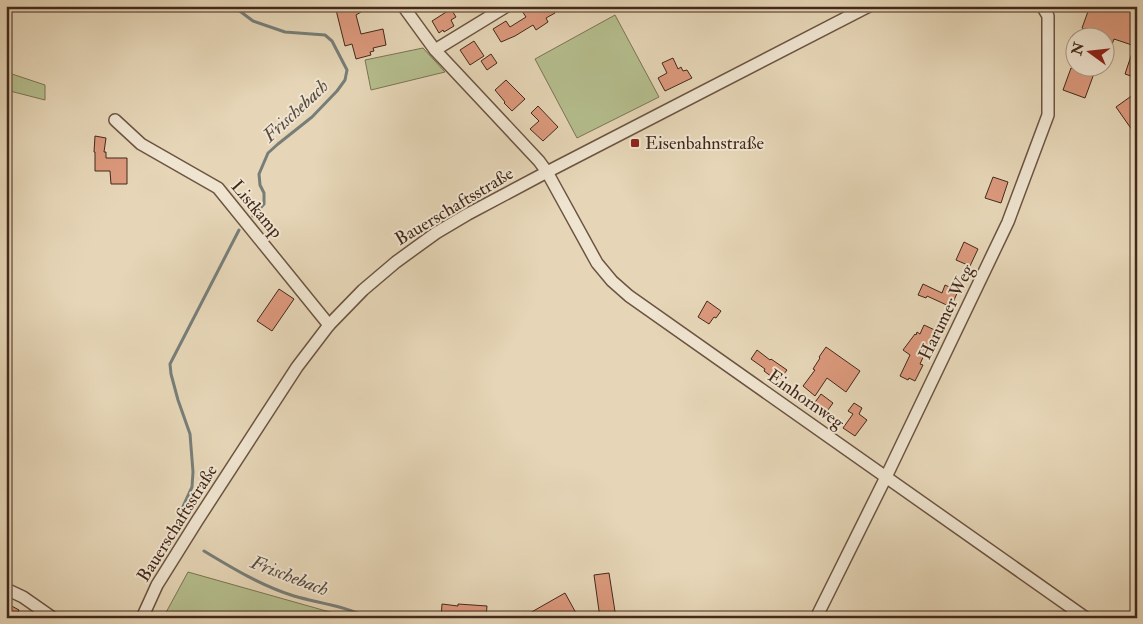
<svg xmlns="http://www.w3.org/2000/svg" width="1143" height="624" font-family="'IM FELL Double Pica',serif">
	<rect width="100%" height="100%" fill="#e6d6b7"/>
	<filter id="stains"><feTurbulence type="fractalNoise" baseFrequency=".004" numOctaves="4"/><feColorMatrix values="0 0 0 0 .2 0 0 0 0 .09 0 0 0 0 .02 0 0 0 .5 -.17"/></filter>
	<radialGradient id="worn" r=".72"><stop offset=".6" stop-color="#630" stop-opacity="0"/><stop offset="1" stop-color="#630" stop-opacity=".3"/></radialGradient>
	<g fill="#b5be8e" stroke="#7c7454">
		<polygon points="615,15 659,97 577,138 535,59"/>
		<polygon points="423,48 445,72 371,90 365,60"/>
		<polygon points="6,72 45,85 45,100 6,90"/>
		<polygon points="188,572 351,618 163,618"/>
	</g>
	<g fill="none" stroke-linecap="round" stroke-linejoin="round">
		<g stroke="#777e79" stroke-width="3">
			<polyline points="233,6 253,21 285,32 325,35 332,41 347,70 345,80 337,91 312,117 278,144 268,153 259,174 260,185 264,193 264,204 253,216"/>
			<polyline points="179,527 180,513 192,487 193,472 190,434 178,400 171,374 170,364 239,230"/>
			<path d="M 204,551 C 232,568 262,586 294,596 C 318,603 346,606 368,618"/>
		</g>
	</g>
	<g fill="#dc997d" stroke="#43291b">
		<polygon points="335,6 358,6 361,12 356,15 361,34 383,29 386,45 373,48 374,51 370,52 371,55 356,59 352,44 345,46"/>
		<polygon points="529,6 551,6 555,13 546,18 548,22 536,30 533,25 515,36 501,42 493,29 506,21 510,27 526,17 522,11"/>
		<polygon points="1090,6 1137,6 1137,32 1132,45 1114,39 1106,60 1106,36 1082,28"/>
		<polygon points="451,9 456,17 451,20 454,26 444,32 443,30 439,33 432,21"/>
		<polygon points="474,41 484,56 470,65 460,50"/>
		<polygon points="1135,44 1137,44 1137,78 1125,74"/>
		<polygon points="491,54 497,63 487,70 481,61"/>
		<polygon points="673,58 678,69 681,67 683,71 687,70 692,78 665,91 658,78 667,73 662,63"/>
		<polygon points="1071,68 1096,68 1085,98 1063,90"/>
		<polygon points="506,80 525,99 512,111 504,103 505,102 495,90"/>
		<polygon points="1137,92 1137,137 1116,107"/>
		<polygon points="538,106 558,127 543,141 530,129 539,121 531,113"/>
		<polygon points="95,136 106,138 104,152 106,152 106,158 127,158 127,184 111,184 110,171 95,171 95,152 94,152"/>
		<polygon points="993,177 1008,182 1001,203 985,198"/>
		<polygon points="964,242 978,249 970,266 956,260"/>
		<polygon points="923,284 942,293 945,285 958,291 951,307 927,296 926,298 918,295"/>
		<polygon points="279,289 294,299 272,331 257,321"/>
		<polygon points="707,301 721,311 716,318 714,317 709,324 698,317"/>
		<polygon points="924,325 939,332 931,347 928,346 920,364 923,365 915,381 909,378 908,380 900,376 910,355 903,350 915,334 916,335 917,332 920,334"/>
		<polygon points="826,347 860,371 846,392 827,378 815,396 803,386 815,370 813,369 820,358 819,357"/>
		<polygon points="757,350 770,360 771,359 787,370 780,379 774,374 772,377 764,371 765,369 751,359"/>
		<polygon points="821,394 833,403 825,414 813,405"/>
		<polygon points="854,403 862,408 859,414 867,420 855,436 843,428 853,414 848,411"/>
		<polygon points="609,573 616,618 600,618 594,575"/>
		<polygon points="565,593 576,613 567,618 521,618"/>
		<polygon points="6,603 19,610 15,618 6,618"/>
		<polygon points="442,604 458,606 458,604 487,606 486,618 441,618"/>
	</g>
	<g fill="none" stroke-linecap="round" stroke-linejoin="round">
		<g stroke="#6c5442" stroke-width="14">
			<g id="minor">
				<polyline points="403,6 435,50 539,161 547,172 597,263 612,281 629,296 1086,618"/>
				<polyline points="435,50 507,6"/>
				<polyline points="115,120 141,144 218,188 329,325"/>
				<polyline points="6,589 23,597 53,618"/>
				<polyline points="142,618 157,585 197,521 297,367 329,325 363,290 396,262 436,233 468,214 547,172 869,6"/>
				<polyline points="816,618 886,477 1008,222 1048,115 1048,16 1042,6"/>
			</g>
		</g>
		<use href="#minor" stroke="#efe4d0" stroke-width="11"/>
	</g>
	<rect fill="#8f2418" stroke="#efe4d0" stroke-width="2" x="630" y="138" width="10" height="10" rx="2.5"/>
	<g text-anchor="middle" stroke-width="4" stroke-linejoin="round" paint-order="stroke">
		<g font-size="18" fill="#43291b" stroke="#efe4d0" text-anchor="start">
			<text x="645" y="149">Eisenbahnstraße</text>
		</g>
		<g font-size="18" fill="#43291b" stroke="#efe4d0">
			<text transform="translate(454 206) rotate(-31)" y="6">Bauerschaftsstraße</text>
			<text transform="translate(257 209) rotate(50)" y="6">Listkamp</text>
			<text transform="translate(946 312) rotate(-64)" y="6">Harumer Weg</text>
			<text transform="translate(806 399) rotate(35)" y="6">Einhornweg</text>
			<text transform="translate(177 523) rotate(-58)" y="6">Bauerschaftsstraße</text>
		</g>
		<g font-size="19" font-style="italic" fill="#584c42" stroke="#efe4d0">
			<text transform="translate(295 110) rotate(-43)" y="7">Frischebach</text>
			<text transform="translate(290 575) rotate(21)" y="7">Frischebach</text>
		</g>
	</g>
	<rect width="1143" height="624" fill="none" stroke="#e6d6b7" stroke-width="25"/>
	<rect x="8" y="8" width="1128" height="609" fill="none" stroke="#43291b" stroke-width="2.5"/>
	<rect x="12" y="12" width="1118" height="599" fill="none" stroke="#43291b"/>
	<g transform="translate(1090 52) rotate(285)"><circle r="24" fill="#efe4d0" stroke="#aa9988"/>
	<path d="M0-4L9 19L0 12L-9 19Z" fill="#8f2418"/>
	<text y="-8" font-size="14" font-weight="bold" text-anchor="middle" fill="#43291b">N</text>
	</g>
	<rect width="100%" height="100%" filter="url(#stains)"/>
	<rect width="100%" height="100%" fill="url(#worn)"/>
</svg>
